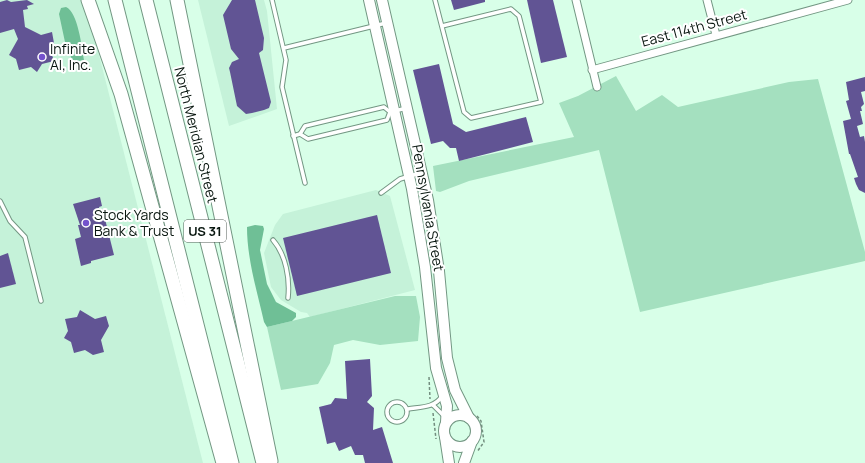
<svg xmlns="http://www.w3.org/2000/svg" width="865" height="463" font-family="Manrope,sans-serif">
	<rect width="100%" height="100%" fill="#d8ffe8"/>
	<g fill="#c5f2d9">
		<polygon points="0,0 85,0 203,463 0,463"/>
		<polygon points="198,0 264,0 267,11 277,109 229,126"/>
		<polygon points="376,190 390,196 415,290 310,317 307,313 301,312 281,300 271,287 264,253 275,225 283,214"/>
	</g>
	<g fill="#a4e0bf">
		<polygon points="616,76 636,111 662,95 678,107 789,82 818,79 865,252 865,261 640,312 599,150 469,181 440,192 436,191 433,166 574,137 559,103 578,96"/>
		<polygon points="395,296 416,296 420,317 418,341 380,345 353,340 334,345 330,363 318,384 281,390 267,327"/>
	</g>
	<g fill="#6fbf96">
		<path d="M 66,7 C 78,12 82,48 84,60 L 73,62 L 65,42 L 59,14 L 61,8 Z"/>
		<path d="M 255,225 L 263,226 L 264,229 L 260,250 L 267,284 L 276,302 L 296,313 L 296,317 L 292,321 L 267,327 L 264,322 C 257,291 247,259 247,227 Z"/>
	</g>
	<g fill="#615494">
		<polygon points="7,0 11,2 27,0 34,4 27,6 28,9 23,10 25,27 41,35 52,32 54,43 50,49 54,61 42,64 37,72 31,67 19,70 16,59 9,55 18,39 14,29 0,33 0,2"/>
		<polygon points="232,0 255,0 264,38 263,50 259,53 271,102 269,108 264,110 252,113 246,114 237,106 230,72 229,68 232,62 239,59 231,49 223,15"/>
		<polygon points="451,0 485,0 485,2 454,10"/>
		<polygon points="527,0 553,0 567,57 541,63"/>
		<polygon points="439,64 453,124 466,132 526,117 533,142 459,161 456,148 450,148 443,141 431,144 413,70"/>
		<polygon points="865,77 865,91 861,92 864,104 861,107 862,111 860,111 863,124 857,126 860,137 864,136 865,142 865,193 859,190 856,184 854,178 858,177 850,154 849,154 843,121 851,119 846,101 849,100 846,82"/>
		<polygon points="100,197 102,206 99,207 102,220 105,219 114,255 91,261 91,263 81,266 75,239 81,237 78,225 80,225 73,204"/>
		<polygon points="377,215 391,273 297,296 283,238"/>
		<polygon points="8,253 16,284 0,288 0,256"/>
		<polygon points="80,310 95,319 106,316 109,326 101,340 104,352 93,355 85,350 74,353 71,342 64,338 68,331 65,319 77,317"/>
		<polygon points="370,359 372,396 367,402 374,408 373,430 382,427 393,463 365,463 363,455 355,455 351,446 339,451 335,442 327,444 319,407 331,404 335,398 347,399 345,361"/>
	</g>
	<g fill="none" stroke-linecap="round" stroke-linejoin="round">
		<g stroke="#739783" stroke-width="5.5">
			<g id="service">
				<polyline points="272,0 286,60 282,87 305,183"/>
				<polyline points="435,0 464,112 471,118 541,102 519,16 511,9 442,26"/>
				<polyline points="284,48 386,23"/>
				<polyline points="300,134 308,139 387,120 390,112"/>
				<polyline points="293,136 300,134 305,126 384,107 390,112 407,108"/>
				<polyline points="381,193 400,179 420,173"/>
				<polyline points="0,201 10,221 25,237 41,301"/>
				<path d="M 273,240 C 286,255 290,279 288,298"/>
				<circle cx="397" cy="412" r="10"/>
				<polyline points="433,405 445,417"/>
				<path d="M 408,409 C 420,407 435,408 442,396"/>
			</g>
		</g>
		<g stroke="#739783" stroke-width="9">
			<g id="minor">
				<polyline points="576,0 597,87"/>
				<polyline points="707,0 716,35"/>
				<polyline points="592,70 848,0"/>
			</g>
		</g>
		<g stroke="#739783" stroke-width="12">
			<g id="secondary">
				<polyline points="369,0 412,189 425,267 436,368 447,406 446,422"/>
				<polyline points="382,0 428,200 439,271 447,358 455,390 469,418"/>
				<circle cx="460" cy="431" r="16"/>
				<polyline points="445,437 449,463"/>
				<polyline points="464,463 472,441"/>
			</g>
		</g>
		<g stroke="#739783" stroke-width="15">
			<g id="motorway">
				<polyline points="88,0 121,94 223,463"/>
				<polyline points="115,0 232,463"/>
				<polyline points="146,0 263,463"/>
				<polyline points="177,0 271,461"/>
			</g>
		</g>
		<g stroke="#738e7f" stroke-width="1.5" stroke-dasharray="3 2" stroke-linecap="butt">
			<polyline points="429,377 430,399"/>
			<polyline points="433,413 436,439"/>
			<polyline points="477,416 481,421 484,442 477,452"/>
		</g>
		<use href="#service" stroke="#fff" stroke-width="3.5"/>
		<use href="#minor" stroke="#fff" stroke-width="7"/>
		<use href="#secondary" stroke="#fff" stroke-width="10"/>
		<use href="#motorway" stroke="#fff" stroke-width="13"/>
	</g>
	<g fill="#7452cc" stroke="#fff" stroke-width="1.5">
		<circle cx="42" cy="57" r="4"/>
		<circle cx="86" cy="223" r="4"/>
	</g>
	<g text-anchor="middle" stroke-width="4" stroke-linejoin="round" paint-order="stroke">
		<rect fill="#fff" stroke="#525c57" stroke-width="1" x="184" y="220" width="42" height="22" rx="3"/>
		<g font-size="13" font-weight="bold" fill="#08160f">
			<text x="205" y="236">US 31</text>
		</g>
		<g font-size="14" fill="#08160f" stroke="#fff">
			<text transform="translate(694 28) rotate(-15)" y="5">East 114th Street</text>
			<text transform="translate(196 135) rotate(76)" y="5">North Meridian Street</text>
			<text transform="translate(428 208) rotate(80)" y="5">Pennsylvania Street</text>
		</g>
		<g font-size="14" fill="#08160f" stroke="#fff" text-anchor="start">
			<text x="50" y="54">Infinite<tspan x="50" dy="16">AI, Inc.</tspan></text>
			<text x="94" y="220">Stock Yards<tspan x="94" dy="16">Bank &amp; Trust</tspan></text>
		</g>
	</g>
</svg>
